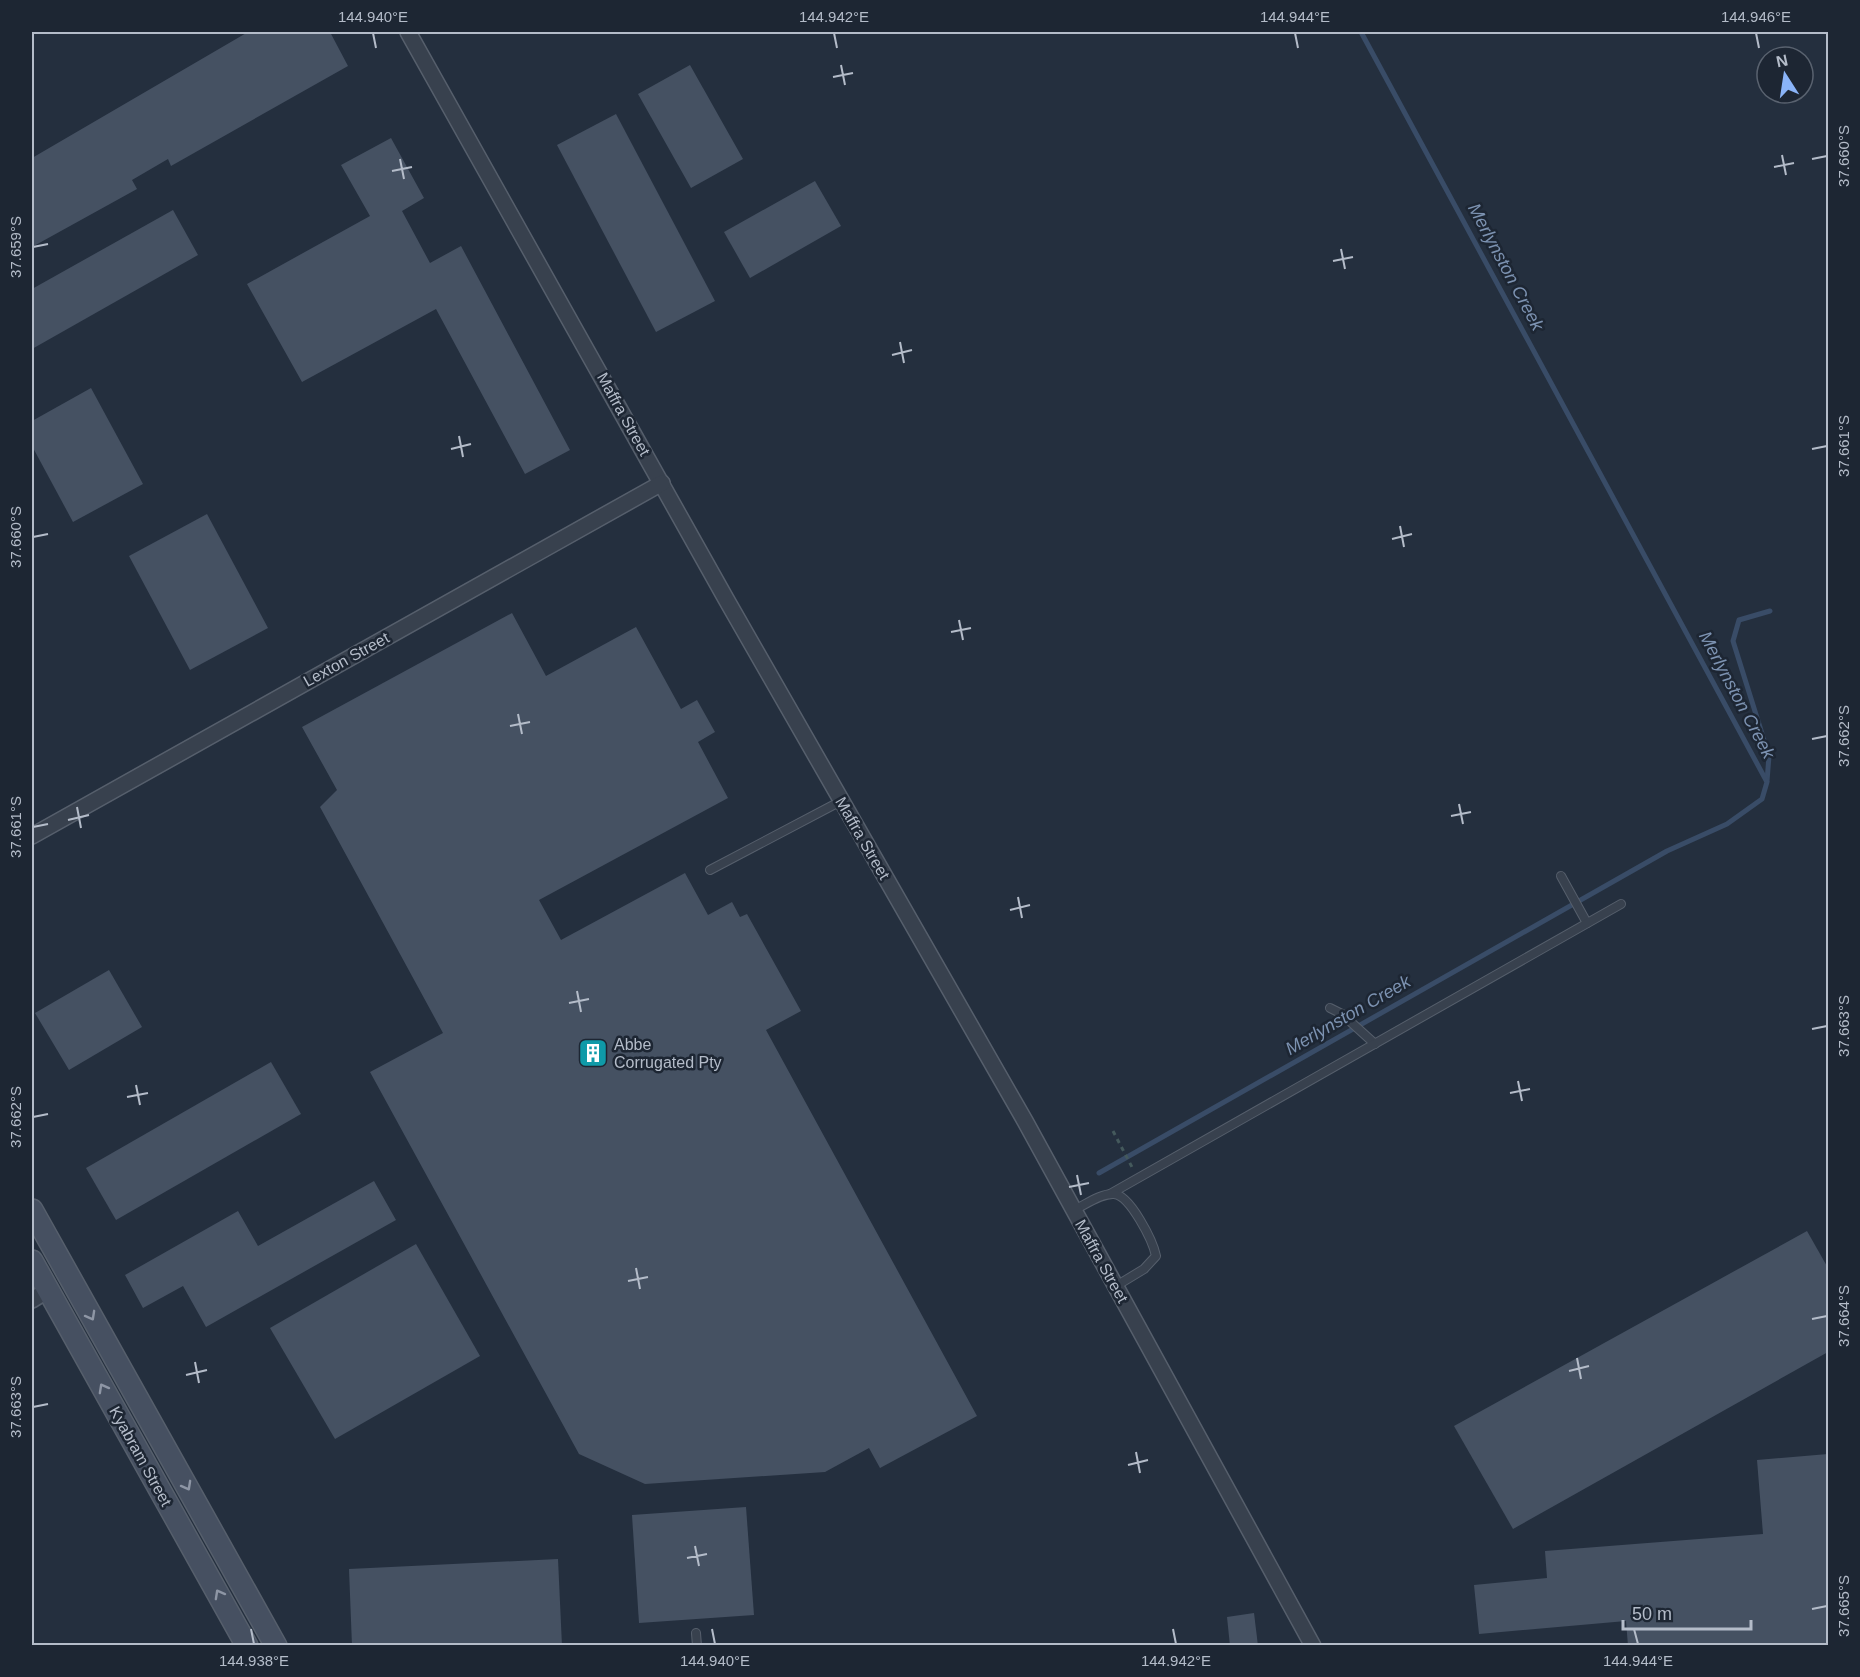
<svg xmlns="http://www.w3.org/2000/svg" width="1860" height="1677" font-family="Helvetica,sans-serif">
	<rect width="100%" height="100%" fill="#242f3e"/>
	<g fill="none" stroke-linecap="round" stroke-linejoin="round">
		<g stroke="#394c67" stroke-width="5">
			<polyline points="1767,781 1769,756 1733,641 1739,620 1770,611"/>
			<polyline points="1099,1173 1667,851 1727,824 1762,799 1767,782 1361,32"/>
		</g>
	</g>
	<g fill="#455162">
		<polygon points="248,32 330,32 348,66 171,166 168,159 132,180 137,189 32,247 32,158"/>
		<polygon points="690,65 743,159 691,188 638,94"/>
		<polygon points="616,114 715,301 656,332 557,145"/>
		<polygon points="391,138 424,198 402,211 430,263 461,246 570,450 525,474 436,309 302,382 247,284 370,216 341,165"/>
		<polygon points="815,181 841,226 750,278 724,232"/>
		<polygon points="173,210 198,255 32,349 32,289"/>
		<polygon points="91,388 143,484 73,522 32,446 32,421"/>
		<polygon points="207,514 268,628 190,670 129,556"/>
		<polygon points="512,613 546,676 636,627 681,709 697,700 715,732 698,742 728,798 539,900 561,940 685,873 708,915 732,902 740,917 747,914 801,1011 766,1030 977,1416 880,1468 869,1448 825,1472 645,1484 579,1454 370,1072 443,1033 320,807 337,790 302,727"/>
		<polygon points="109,970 142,1027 69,1070 35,1013"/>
		<polygon points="271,1062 301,1114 116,1220 86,1168"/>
		<polygon points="374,1181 396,1220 206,1327 183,1286 143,1308 125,1275 238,1211 258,1246"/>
		<polygon points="1807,1231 1828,1268 1828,1352 1513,1529 1454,1426"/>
		<polygon points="416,1244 480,1356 335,1439 270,1328"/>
		<polygon points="1828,1454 1828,1646 1628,1646 1626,1621 1479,1634 1474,1585 1547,1578 1545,1551 1763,1534 1757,1460"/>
		<polygon points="746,1507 754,1615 639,1623 632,1515"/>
		<polygon points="558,1559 562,1646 352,1646 349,1569"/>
		<polygon points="1254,1613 1258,1646 1230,1646 1227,1617"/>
	</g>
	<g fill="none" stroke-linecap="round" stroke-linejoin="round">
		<g stroke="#565f6c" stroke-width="10">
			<g id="lane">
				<polyline points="710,870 841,801"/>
				<polyline points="1561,876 1587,923"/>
				<polyline points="1330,1008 1342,1014 1375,1044"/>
				<polyline points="1110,1194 1621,904"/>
				<path d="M 1074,1210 C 1085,1205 1101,1193 1114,1194 C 1130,1195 1153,1241 1156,1256 L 1144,1269 L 1116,1286"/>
				<polyline points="696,1633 697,1646"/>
			</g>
		</g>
		<g stroke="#565f6c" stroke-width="18">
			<g id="street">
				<polyline points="408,32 726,599 1025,1121 1313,1646"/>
				<polyline points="32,836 662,483"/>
				<polyline points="32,1300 48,1290"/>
			</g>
		</g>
		<g stroke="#565f6c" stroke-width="24">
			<g id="secondary">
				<polyline points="32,1210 276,1646"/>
				<polyline points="32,1261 247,1646"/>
			</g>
		</g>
		<polyline stroke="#44595c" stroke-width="3" stroke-dasharray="4.5 4.5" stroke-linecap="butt" points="1113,1131 1133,1169"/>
		<use href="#lane" stroke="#38414e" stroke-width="8"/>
		<use href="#street" stroke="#38414e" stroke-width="15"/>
		<use href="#secondary" stroke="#465061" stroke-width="21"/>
	</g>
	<defs><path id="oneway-chevron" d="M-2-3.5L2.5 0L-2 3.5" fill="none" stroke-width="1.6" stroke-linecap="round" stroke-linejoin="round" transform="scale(1.5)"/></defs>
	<g stroke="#8e96a5">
		<use href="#oneway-chevron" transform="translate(91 1316) rotate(61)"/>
		<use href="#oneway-chevron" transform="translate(103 1388) rotate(-119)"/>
		<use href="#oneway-chevron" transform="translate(187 1486) rotate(61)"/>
		<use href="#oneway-chevron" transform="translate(219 1594) rotate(-119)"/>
	</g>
	<path fill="none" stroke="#b4bcc9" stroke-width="2" d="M 373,33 L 376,48M 834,33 L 837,48M 1295,33 L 1298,48M 1756,33 L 1759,48M 841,65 L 845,85M 833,77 L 853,73M 1782,155 L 1786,175M 400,159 L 404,179M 1812,159 L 1827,156M 1774,167 L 1794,163M 392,171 L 412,167M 33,247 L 48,244M 1341,249 L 1345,269M 1333,261 L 1353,257M 900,342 L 904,363M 892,355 L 912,350M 459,436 L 463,457M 451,449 L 471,444M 1812,449 L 1827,446M 1400,526 L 1404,547M 33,537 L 48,534M 1392,539 L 1412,534M 959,620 L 963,640M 951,632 L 971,628M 518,714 L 522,734M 510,726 L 530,722M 1812,739 L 1827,736M 1459,804 L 1463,824M 77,807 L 81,828M 1451,816 L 1471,812M 68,820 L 89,815M 33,827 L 48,824M 1018,897 L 1022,918M 1010,910 L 1030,905M 577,991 L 581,1012M 569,1003 L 589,999M 1812,1029 L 1827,1026M 1518,1081 L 1522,1101M 136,1085 L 140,1105M 1510,1093 L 1530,1089M 127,1097 L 148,1093M 33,1117 L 48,1114M 1077,1175 L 1081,1195M 1069,1187 L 1089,1183M 636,1268 L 640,1289M 628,1281 L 648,1277M 1812,1319 L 1827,1316M 1577,1358 L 1581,1379M 195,1362 L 199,1383M 1569,1371 L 1589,1366M 186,1375 L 207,1370M 33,1407 L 48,1404M 1136,1452 L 1140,1473M 1128,1465 L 1148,1460M 695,1546 L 699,1566M 687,1558 L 707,1554M 1812,1609 L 1827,1606M 251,1629 L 254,1644M 712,1629 L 715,1644M 1173,1629 L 1176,1644M 1634,1629 L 1638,1644"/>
	<defs>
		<g id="building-square" transform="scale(1.5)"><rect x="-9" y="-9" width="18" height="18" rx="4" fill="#0f9aa8" stroke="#1d2633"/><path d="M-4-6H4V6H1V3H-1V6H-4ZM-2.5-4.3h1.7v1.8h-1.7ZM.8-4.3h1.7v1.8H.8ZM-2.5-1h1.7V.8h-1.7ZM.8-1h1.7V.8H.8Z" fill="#fff"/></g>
	</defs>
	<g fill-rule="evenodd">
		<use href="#building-square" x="593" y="1053"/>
	</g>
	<g text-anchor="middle" stroke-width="5" stroke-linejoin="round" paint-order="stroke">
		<g font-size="16" fill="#b4bcc9" stroke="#1d2633">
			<text transform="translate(624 414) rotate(61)" y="6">Maffra Street</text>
			<text transform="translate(346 659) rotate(-29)" y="6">Lexton Street</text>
			<text transform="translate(863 838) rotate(60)" y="6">Maffra Street</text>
			<text transform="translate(1102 1261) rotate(61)" y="6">Maffra Street</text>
			<text transform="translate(141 1456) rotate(61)" y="6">Kyabram Street</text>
		</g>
		<g font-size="16" fill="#b4bcc9" stroke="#1d2633" text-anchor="start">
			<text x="614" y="1050">Abbe<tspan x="614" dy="18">Corrugated Pty</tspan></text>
		</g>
		<g font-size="18" font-style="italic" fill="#7c92b1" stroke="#1d2633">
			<text transform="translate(1506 267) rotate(62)" y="6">Merlynston Creek</text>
			<text transform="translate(1737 695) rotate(62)" y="6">Merlynston Creek</text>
			<text transform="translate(1348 1015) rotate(-30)" y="6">Merlynston Creek</text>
		</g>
	</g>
	<rect width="1860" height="1677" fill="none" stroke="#1d2633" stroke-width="66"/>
	<g transform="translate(1785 75) rotate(348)"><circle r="28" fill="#1d2633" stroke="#59626f" stroke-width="1.5"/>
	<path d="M0-4.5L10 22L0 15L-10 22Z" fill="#8ab4f8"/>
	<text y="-9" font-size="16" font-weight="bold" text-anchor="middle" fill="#b4bcc9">N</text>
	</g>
	<path d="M1623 1620v9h128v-9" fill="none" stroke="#b4bcc9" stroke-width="3"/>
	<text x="1632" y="1620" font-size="18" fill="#b4bcc9" stroke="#1d2633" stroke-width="4.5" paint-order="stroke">50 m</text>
	<rect x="33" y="33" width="1794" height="1611" fill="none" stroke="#b4bcc9" stroke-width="2"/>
	<g font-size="15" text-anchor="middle" fill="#b4bcc9">
		<text x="373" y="22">144.940°E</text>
		<text x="834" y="22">144.942°E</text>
		<text x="1295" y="22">144.944°E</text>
		<text x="1756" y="22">144.946°E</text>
		<text transform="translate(1844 156) rotate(-90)" y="5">37.660°S</text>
		<text transform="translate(16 247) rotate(-90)" y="5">37.659°S</text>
		<text transform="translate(1844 446) rotate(-90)" y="5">37.661°S</text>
		<text transform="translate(16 537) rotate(-90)" y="5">37.660°S</text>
		<text transform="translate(1844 736) rotate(-90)" y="5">37.662°S</text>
		<text transform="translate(16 827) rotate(-90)" y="5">37.661°S</text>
		<text transform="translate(1844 1026) rotate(-90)" y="5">37.663°S</text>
		<text transform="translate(16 1117) rotate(-90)" y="5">37.662°S</text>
		<text transform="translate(1844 1316) rotate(-90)" y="5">37.664°S</text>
		<text transform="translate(16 1407) rotate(-90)" y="5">37.663°S</text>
		<text transform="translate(1844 1606) rotate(-90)" y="5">37.665°S</text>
		<text x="254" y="1666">144.938°E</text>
		<text x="715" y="1666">144.940°E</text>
		<text x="1176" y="1666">144.942°E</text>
		<text x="1638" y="1666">144.944°E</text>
	</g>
</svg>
